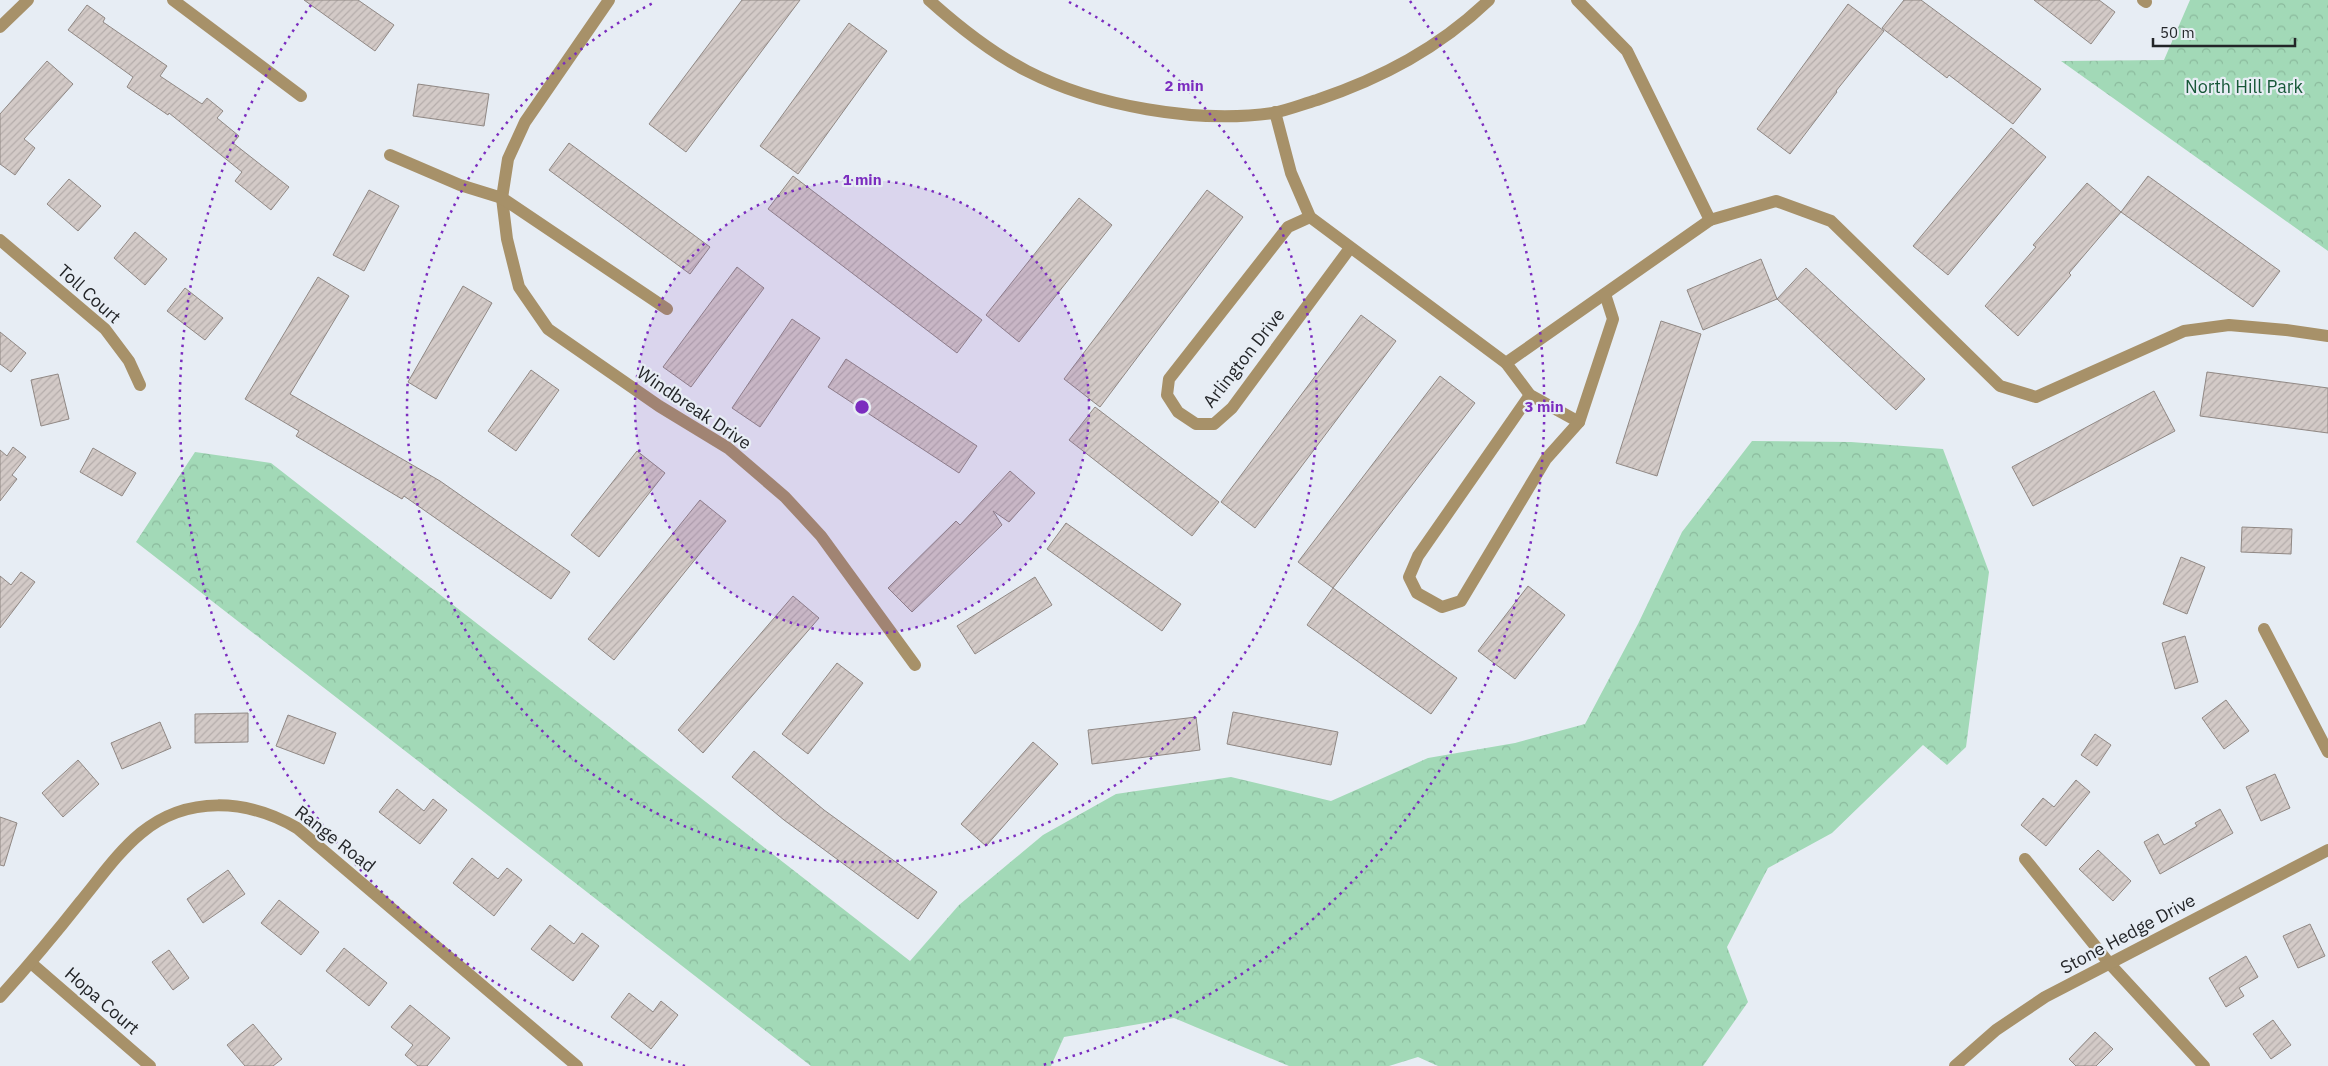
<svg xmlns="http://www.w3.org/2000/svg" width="2328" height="1066" font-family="'IBM Plex Sans',sans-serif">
	<defs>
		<pattern id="forest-crowns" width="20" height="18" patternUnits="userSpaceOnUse" patternTransform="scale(1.25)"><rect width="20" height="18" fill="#a2d9b7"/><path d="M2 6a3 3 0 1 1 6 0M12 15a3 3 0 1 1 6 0" fill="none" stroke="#8bba9d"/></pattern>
		<pattern id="building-hatch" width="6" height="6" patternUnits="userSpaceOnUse" patternTransform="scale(1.25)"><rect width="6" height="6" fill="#d3cac7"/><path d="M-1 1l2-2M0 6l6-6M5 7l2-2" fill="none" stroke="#b5adab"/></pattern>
	</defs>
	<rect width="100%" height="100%" fill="#e7edf4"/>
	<g fill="url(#forest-crowns)">
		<polygon points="2190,0 2328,0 2328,251 2061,61 2164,60"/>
		<polygon points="1752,441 1851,442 1943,449 1989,572 1966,747 1947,765 1923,745 1832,833 1768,868 1727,947 1748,1002 1703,1066 1438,1066 1418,1057 1389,1066 1289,1066 1174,1018 1064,1037 1051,1066 811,1066 136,542 195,452 271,463 910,961 959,905 1043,835 1116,794 1231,777 1331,801 1428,758 1515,743 1585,724 1638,624 1682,532"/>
	</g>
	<g fill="url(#building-hatch)" stroke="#908884">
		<polygon points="304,0 358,0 394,25 375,51"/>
		<polygon points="742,0 800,0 686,152 649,124"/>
		<polygon points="1904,0 1921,0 2041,89 2013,124 1949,75 1947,78 1882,28"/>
		<polygon points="2034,0 2099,0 2115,12 2091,44"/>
		<polygon points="1848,4 1884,31 1836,91 1837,92 1790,154 1757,129"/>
		<polygon points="87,5 105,18 103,22 167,66 160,76 202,104 207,98 223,111 217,118 239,136 233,143 289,187 271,210 235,181 242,172 169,113 168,115 127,87 133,77 68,30"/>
		<polygon points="849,23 887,51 798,174 760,146"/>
		<polygon points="47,61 73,84 24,139 35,148 15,175 0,164 0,114"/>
		<polygon points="418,84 489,94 484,126 413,116"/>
		<polygon points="2011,128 2046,157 1948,275 1913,246"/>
		<polygon points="569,143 710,247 690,274 549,170"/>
		<polygon points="793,176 982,320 957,353 768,209"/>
		<polygon points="2148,176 2280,271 2253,307 2121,212"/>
		<polygon points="69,179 101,206 78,231 47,204"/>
		<polygon points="2087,183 2121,212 2069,273 2071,275 2018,336 1985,306 2036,247 2033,245"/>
		<polygon points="369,190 399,206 364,271 333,255"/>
		<polygon points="1207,190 1243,217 1100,407 1064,379"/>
		<polygon points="1079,198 1112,225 1019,342 986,315"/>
		<polygon points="135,232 167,259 145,285 114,258"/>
		<polygon points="1761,259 1777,299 1703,330 1687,290"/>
		<polygon points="737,267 764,288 691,387 663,367"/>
		<polygon points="1806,268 1925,379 1896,410 1777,299"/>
		<polygon points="318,277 349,296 290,394 440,481 570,572 551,599 404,496 402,499 296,436 299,431 245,399"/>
		<polygon points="463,286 492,303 436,399 408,382"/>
		<polygon points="185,288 223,318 205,340 167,311"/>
		<polygon points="1361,315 1396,341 1255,528 1221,502"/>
		<polygon points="792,319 820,338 760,427 732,408"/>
		<polygon points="1661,321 1701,334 1657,476 1616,463"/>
		<polygon points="0,332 26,353 11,372 0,364"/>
		<polygon points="846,359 977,446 959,473 828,387"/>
		<polygon points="531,370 559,390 516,451 488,431"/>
		<polygon points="2207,372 2328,388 2328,433 2200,416"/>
		<polygon points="58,374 69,419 41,426 31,380"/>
		<polygon points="1440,376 1475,403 1333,588 1298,562"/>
		<polygon points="2154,391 2175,431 2033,506 2012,467"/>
		<polygon points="1095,407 1219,502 1192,536 1069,440"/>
		<polygon points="13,447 26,457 12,475 17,479 0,501 0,450 7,456"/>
		<polygon points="93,448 136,473 122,496 80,472"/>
		<polygon points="637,451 665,473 599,557 571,535"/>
		<polygon points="1010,471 1035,493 1009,522 993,511 1002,525 912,612 888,588 956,521 960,525"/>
		<polygon points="700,500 726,521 614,660 588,639"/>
		<polygon points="1066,523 1181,604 1162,631 1047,549"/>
		<polygon points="2242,527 2292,529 2291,554 2241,552"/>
		<polygon points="2181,557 2205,567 2187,614 2163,604"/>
		<polygon points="21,572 35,582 0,628 0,576 11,585"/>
		<polygon points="1035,577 1052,605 975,654 957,626"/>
		<polygon points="1528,586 1565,615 1515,679 1478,651"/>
		<polygon points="1333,588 1457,678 1431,714 1307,625"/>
		<polygon points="793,596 819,618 703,753 678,730"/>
		<polygon points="2185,636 2198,682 2175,689 2162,643"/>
		<polygon points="837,663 863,683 808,754 782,734"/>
		<polygon points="2226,700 2249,731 2224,749 2202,718"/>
		<polygon points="1233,712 1338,732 1331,765 1227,744"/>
		<polygon points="248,713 248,742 195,743 195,714"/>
		<polygon points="288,715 336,733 324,764 276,746"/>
		<polygon points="1196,717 1200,750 1092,764 1088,730"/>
		<polygon points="160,722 171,748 122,769 111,743"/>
		<polygon points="2095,734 2111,745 2097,766 2081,755"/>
		<polygon points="1033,742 1058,764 986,846 961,824"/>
		<polygon points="754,751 824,810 937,892 918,919 784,820 732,777"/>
		<polygon points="78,760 99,784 63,817 42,793"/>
		<polygon points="2275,774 2290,808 2261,821 2246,787"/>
		<polygon points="2076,780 2090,792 2046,846 2021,825 2043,798 2054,807"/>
		<polygon points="397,789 424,811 433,799 447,810 420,844 379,812"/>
		<polygon points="2220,809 2233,833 2160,874 2144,842 2158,834 2164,845 2197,826 2195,823"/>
		<polygon points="0,817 17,823 4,866 0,865"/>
		<polygon points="2098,850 2131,881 2113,901 2079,869"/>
		<polygon points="472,858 498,879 507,868 522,880 494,916 453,883"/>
		<polygon points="228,870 245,894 203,923 187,899"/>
		<polygon points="279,900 319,932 301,955 261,923"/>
		<polygon points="2310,924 2325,956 2298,968 2283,936"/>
		<polygon points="550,925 574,944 582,933 599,946 573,981 531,949"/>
		<polygon points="344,948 387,983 369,1006 326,971"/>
		<polygon points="169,950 189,978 173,990 152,962"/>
		<polygon points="2246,956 2258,977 2239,988 2244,996 2226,1007 2209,978"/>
		<polygon points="629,993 653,1012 661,1001 678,1015 651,1049 611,1017"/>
		<polygon points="410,1005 450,1038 427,1066 418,1066 405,1055 413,1045 391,1027"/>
		<polygon points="2273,1020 2291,1045 2271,1059 2253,1034"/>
		<polygon points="253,1024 282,1059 273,1066 245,1066 227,1045"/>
		<polygon points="2095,1032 2113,1049 2096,1066 2076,1066 2069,1059"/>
	</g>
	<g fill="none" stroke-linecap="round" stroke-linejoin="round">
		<g stroke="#a79169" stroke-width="12">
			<polyline points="173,0 301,96"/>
			<polyline points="609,0 525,122 508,159 502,198 507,239 519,287 548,329 659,406 728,448 785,497 821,536 915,665"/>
			<path d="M 929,0 C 959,27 990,52 1027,71 C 1095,106 1197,124 1273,113 C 1288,110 1303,104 1317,100 C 1382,78 1439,48 1489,0"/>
			<polyline points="1577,0 1627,51 1710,220"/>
			<polyline points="2143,0 2146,2"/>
			<polyline points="0,27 28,0"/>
			<polyline points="1275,112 1291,173 1310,217 1506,363 1710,220 1776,201 1831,221 2000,386 2036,397 2184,331 2229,325 2286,330 2328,336"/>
			<polyline points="390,155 460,185 502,198 667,309"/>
			<polyline points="1310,217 1288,227 1169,379 1167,395 1178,412 1196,424 1214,424 1232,408 1350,248"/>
			<polyline points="0,240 105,329 129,361 140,385"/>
			<polyline points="1506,363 1530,395 1579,422"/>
			<polyline points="1530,395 1418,556 1409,577 1417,593 1442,607 1461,601 1546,459 1579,422 1613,319 1605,294"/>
			<polyline points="2264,629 2328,752"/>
			<polyline points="2025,859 2109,963 2204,1066"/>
			<polyline points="31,963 150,1066"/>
			<path d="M 0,997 C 28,966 55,934 81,901 C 100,878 118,852 141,833 C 187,795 248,799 297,828 L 577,1066"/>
			<polyline points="1955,1066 1996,1030 2045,997 2328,850"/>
		</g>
	</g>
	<circle cx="862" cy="407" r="227" fill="#7b2cbf" fill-opacity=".12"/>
	<g fill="none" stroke="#7b2cbf" stroke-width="2.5" stroke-dasharray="2.5 5">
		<circle cx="862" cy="407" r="227"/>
		<path d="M1069 2A455 455 0 1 1 655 2"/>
		<path d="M685 1066A682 682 0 0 1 314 1M1410 1A682 682 0 0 1 1039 1066"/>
	</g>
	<g text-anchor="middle" stroke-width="4.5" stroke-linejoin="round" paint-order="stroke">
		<g font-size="18" fill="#175738" stroke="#e7edf4">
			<text x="2244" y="93">North Hill Park</text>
		</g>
		<g font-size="18" fill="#232528" stroke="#e7edf4">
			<text transform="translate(89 294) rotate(42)" y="6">Toll Court</text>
			<text transform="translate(1244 358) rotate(-52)" y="6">Arlington Drive</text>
			<text transform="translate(694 408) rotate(34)" y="6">Windbreak Drive</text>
			<text transform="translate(335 839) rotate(38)" y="6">Range Road</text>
			<text transform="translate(2128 934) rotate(-28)" y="6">Stone Hedge Drive</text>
			<text transform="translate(102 1001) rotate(41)" y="6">Hopa Court</text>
		</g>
	</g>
	<circle cx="862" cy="407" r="8" fill="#7b2cbf" stroke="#e7edf4" stroke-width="2.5"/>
	<g font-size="15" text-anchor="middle" font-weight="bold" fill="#7b2cbf" stroke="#e7edf4" stroke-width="4.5" stroke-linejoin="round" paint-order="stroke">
		<text x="1184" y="91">2 min</text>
		<text x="862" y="185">1 min</text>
		<text x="1544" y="412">3 min</text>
	</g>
	<path d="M2153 38v8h142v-8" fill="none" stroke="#232528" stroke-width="2.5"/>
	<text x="2160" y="38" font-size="15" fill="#232528" stroke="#e7edf4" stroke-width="4" paint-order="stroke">50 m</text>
</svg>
